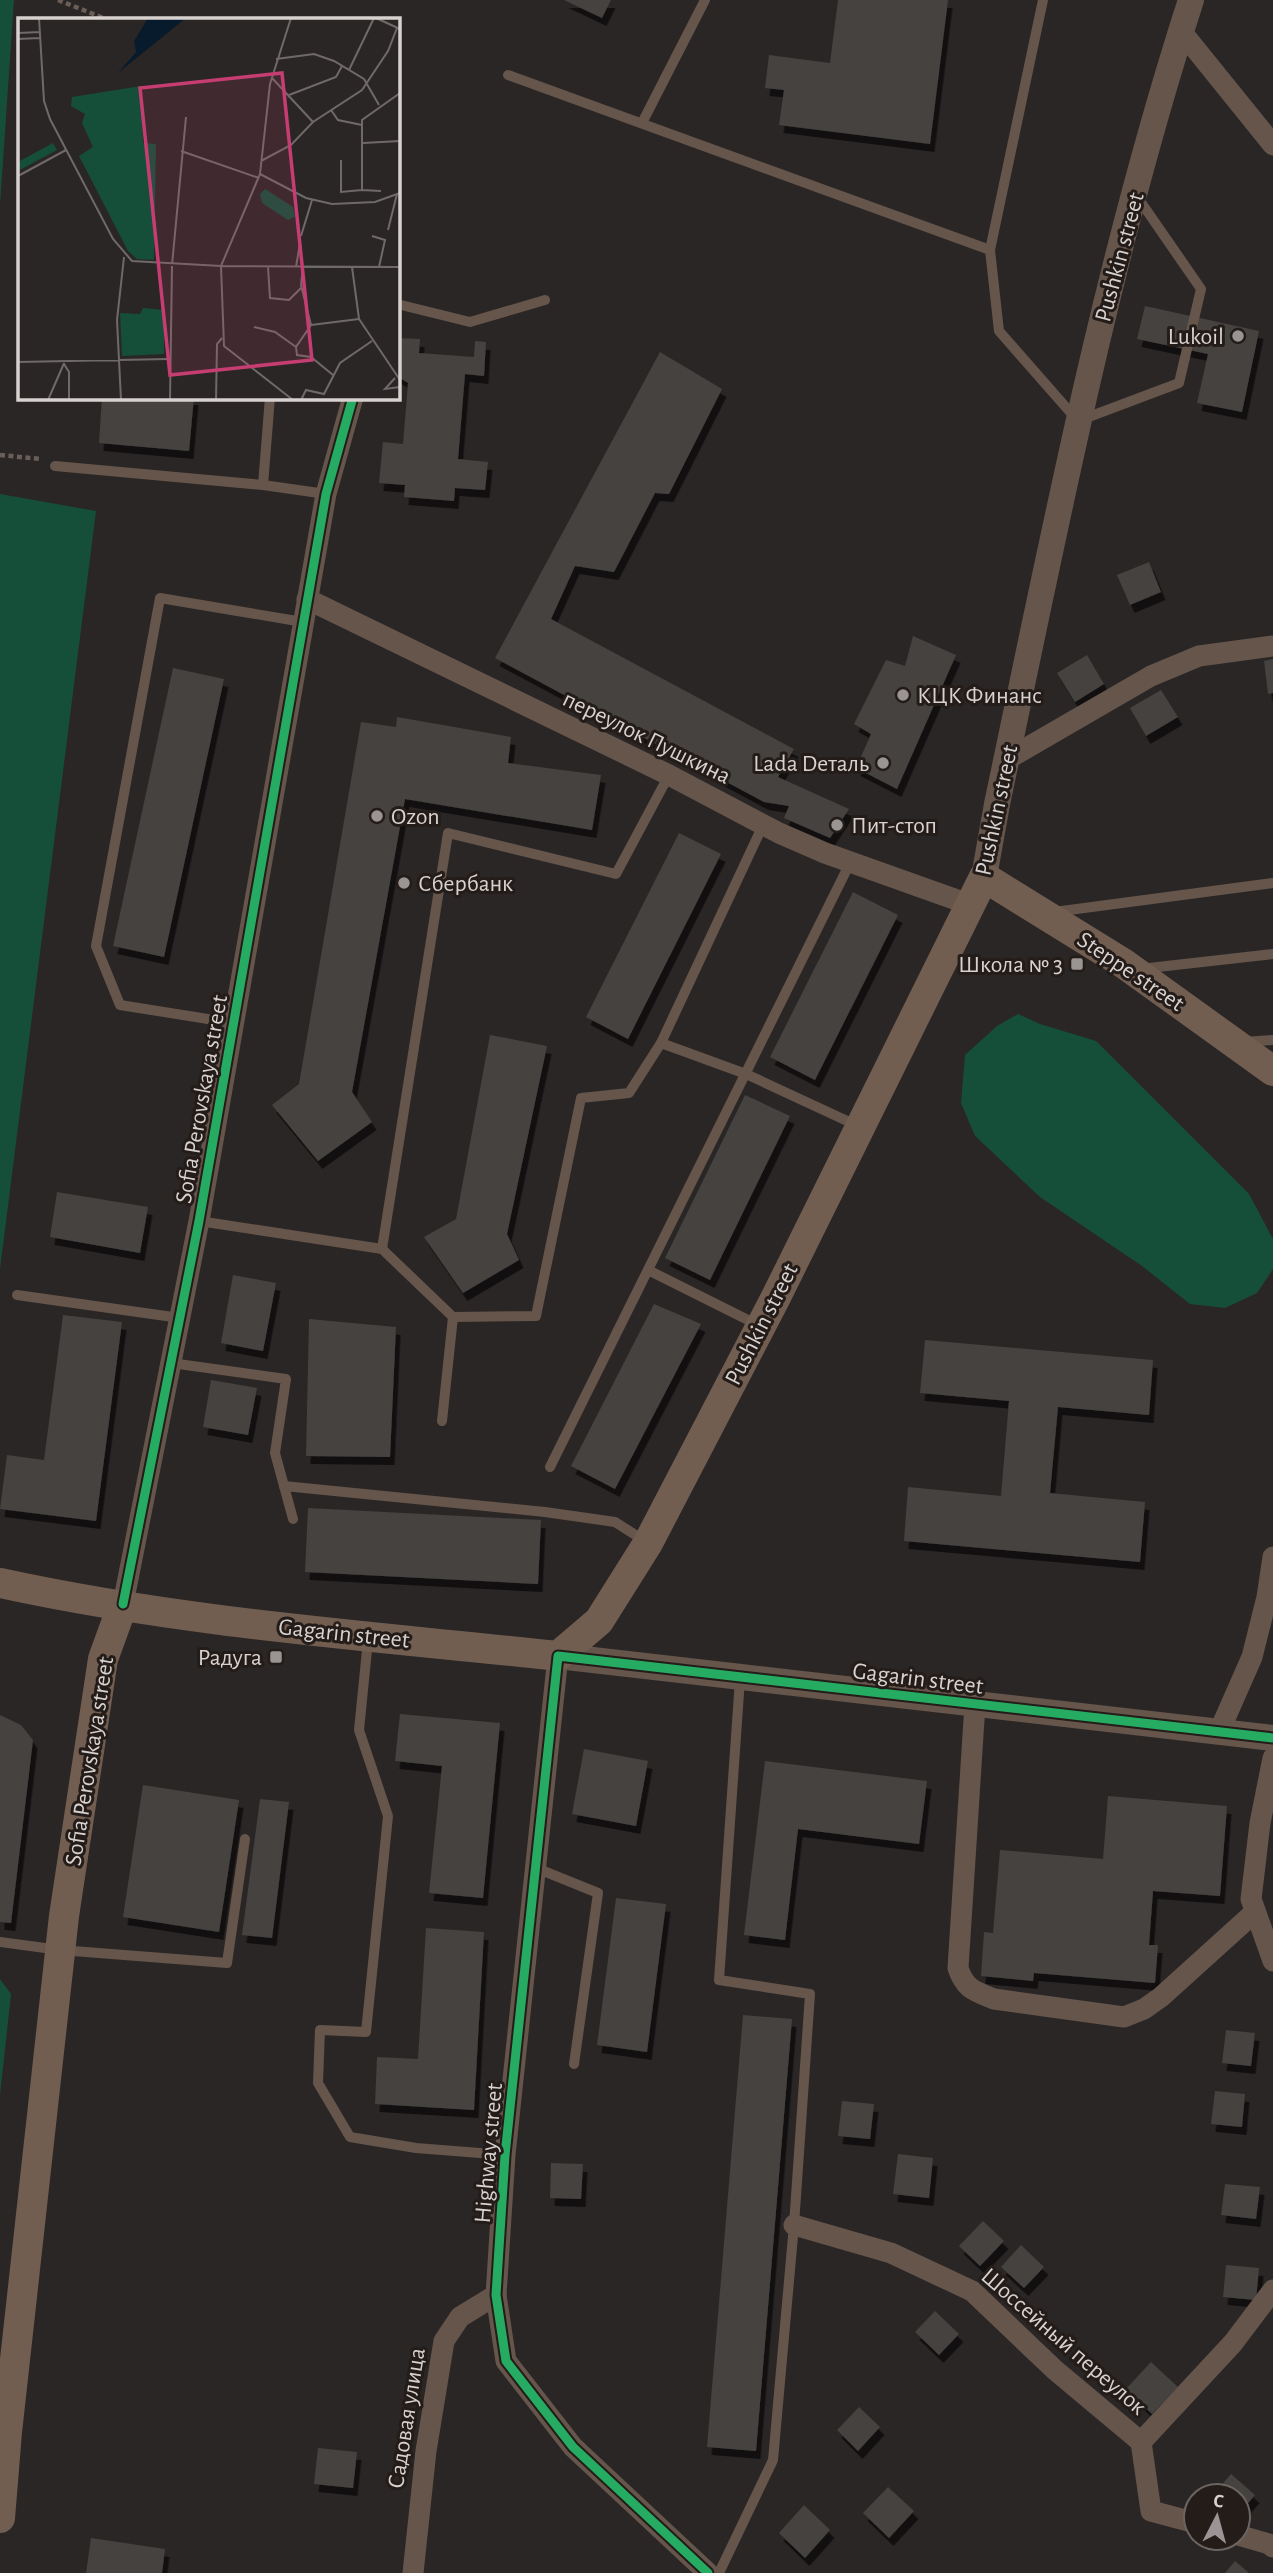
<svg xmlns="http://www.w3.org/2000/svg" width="1273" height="2573" font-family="'Alegreya Sans',sans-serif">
	<defs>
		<filter id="shadow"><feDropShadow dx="4.5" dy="8" stdDeviation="0" flood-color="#0009"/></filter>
	</defs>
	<rect width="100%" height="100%" fill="#2a2625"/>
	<g fill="#154f3a">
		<polygon points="0,0 14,0 0,205"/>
		<polygon points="0,494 96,511 0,1269"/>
		<polygon points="1018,1014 1040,1024 1096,1041 1249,1194 1273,1239 1273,1269 1257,1293 1225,1308 1190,1304 1142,1266 1040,1197 975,1136 961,1103 965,1055 997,1026"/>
		<polygon points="0,1979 11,1994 0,2095"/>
	</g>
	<g fill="#444240" filter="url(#shadow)">
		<polygon points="564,0 611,0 602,18"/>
		<polygon points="838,0 948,0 930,144 779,125 784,90 765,88 769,55 830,63"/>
		<polygon points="1145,306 1259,331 1242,412 1197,403 1208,354 1137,339"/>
		<polygon points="397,338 420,339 419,353 474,357 475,341 486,342 484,376 465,374 458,459 488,462 485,490 455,488 454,501 404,497 405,485 379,483 383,442 403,444 408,383 397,376"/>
		<polygon points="660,352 722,389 669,494 655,493 614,572 575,566 551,619 794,749 778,777 849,809 830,838 784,818 789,806 764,802 495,658"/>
		<polygon points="102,397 194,397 189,451 99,443"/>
		<polygon points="1149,562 1161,592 1130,605 1117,575"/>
		<polygon points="913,636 956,655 897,789 856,768 871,734 854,724 886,660 905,666"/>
		<polygon points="1087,655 1104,684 1075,702 1057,673"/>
		<polygon points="1273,659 1273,693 1268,694 1264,661"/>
		<polygon points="173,668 224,679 164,957 113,946"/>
		<polygon points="1161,690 1178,717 1146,736 1130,708"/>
		<polygon points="397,717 511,737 508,763 601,775 592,830 405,799 352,1092 372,1122 318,1161 272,1105 299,1084 361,722 396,727"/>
		<polygon points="679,833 721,854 628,1039 586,1017"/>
		<polygon points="853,892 898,915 815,1080 770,1057"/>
		<polygon points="490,1035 547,1046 507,1234 519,1260 463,1293 424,1237 456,1219"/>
		<polygon points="745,1095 790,1116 710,1280 665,1258"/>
		<polygon points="57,1192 148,1207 140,1253 50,1237"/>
		<polygon points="233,1275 276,1283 263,1351 221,1343"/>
		<polygon points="654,1304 701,1324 615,1489 571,1466"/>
		<polygon points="63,1315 122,1322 96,1521 0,1509 7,1455 44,1460"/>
		<polygon points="309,1319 396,1327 390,1457 306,1456"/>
		<polygon points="925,1340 1153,1360 1149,1415 1058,1407 1050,1493 1145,1502 1140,1562 904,1541 908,1487 1001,1496 1009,1401 920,1393"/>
		<polygon points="211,1380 257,1388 248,1435 203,1427"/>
		<polygon points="308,1508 541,1520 538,1584 305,1572"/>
		<polygon points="400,1714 500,1723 483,1898 429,1893 442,1766 395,1761"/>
		<polygon points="0,1715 21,1725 33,1740 11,1923 0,1922"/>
		<polygon points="584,1749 648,1761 636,1826 572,1814"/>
		<polygon points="765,1761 927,1781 919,1844 798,1829 785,1940 744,1935"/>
		<polygon points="143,1785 239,1800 219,1932 123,1917"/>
		<polygon points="1108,1796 1227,1806 1220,1896 1153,1891 1149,1945 1158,1945 1155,1983 1034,1973 1033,1981 981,1976 984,1932 993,1933 1000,1850 1103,1859"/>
		<polygon points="260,1799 289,1802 272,1938 242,1935"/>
		<polygon points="616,1898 666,1904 647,2052 597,2045"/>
		<polygon points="426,1928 484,1932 474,2110 375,2104 377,2057 418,2059"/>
		<polygon points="743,2015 792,2019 756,2451 707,2447"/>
		<polygon points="1226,2030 1255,2033 1251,2066 1222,2063"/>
		<polygon points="1215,2091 1245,2094 1242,2127 1211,2124"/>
		<polygon points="842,2101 874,2104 870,2139 838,2136"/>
		<polygon points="898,2154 933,2158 929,2198 893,2194"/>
		<polygon points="551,2163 583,2164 581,2199 550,2198"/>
		<polygon points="1225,2184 1260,2187 1256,2219 1221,2215"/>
		<polygon points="983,2221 1004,2241 980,2266 959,2246"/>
		<polygon points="1021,2245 1044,2267 1024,2288 1001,2267"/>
		<polygon points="1226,2265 1259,2268 1256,2300 1223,2297"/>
		<polygon points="935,2311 959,2334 939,2355 915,2332"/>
		<polygon points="1151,2362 1178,2387 1152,2414 1126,2389"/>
		<polygon points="859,2407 880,2427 858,2451 837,2430"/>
		<polygon points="318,2448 357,2452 353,2488 314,2484"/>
		<polygon points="1231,2474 1255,2495 1238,2515 1238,2496 1212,2496"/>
		<polygon points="888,2487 914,2511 889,2538 863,2513"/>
		<polygon points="804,2505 830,2530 805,2558 779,2533"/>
		<polygon points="91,2538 165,2549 162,2573 86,2573"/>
		<polygon points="1235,2561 1249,2573 1225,2573"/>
	</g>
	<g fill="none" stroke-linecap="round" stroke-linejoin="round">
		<g stroke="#695e58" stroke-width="4.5" stroke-dasharray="5 3.5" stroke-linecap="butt">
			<polyline points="58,0 106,19"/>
			<polyline points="0,455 41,459"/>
		</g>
		<g stroke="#65554b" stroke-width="10">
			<polyline points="508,75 990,250 999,331 1078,421 1179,383 1201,289 1136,195"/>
			<polyline points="642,123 705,0"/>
			<polyline points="990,250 1043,0"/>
			<polyline points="397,304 470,322 545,300"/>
			<polyline points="55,466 263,485 326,494"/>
			<polyline points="263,485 270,397"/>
			<polyline points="1054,912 1273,883"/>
			<polyline points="1140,969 1273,954"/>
			<polyline points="233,1023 120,1005 96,946 160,598 303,622"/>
			<polyline points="1244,1042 1273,1040"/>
			<polyline points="661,1043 763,825"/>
			<polyline points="199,1221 382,1249 448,833 616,874 669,775"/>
			<polyline points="382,1249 453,1317 442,1421"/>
			<polyline points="648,1270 758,1325"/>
			<polyline points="17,1295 180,1318"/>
			<polyline points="453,1317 536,1316 581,1098 629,1093 661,1043 746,1074 858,1126"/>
			<polyline points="171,1363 286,1379 275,1453 293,1519"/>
			<polyline points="550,1467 850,863"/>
			<polyline points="284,1486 545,1512 615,1522 645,1541"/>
			<polyline points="368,1640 359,1730 388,1816 366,2032 320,2030 318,2083 350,2137 416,2148 505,2155"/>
			<polyline points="536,1868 598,1893 574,2064"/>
			<polyline points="0,1942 60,1950 227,1963 245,1839"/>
			<polyline points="719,2573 773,2460 794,2225 810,1994 719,1980 740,1679"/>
		</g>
		<g stroke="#65554b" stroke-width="21">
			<polyline points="1181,31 1273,145"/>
			<polyline points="307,599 669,775 779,833 825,853 971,905"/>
			<polyline points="1006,760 1151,676 1199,656 1273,646"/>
			<polyline points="123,1604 199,1221 326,494 353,397"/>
			<polyline points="558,1656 505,2155 496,2295 506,2361 573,2447 708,2573"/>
			<path d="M 975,1704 L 958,1968 C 965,1989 974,1991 994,1999 L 1124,2017 L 1144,2009 L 1161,1997 L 1255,1912"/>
			<polyline points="1219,1732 1252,1657 1267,1597 1273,1557"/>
			<polyline points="1273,1758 1260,1823 1251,1899 1273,1961"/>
			<polyline points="794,2225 891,2253 972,2291 1055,2370 1141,2442"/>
			<polyline points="1196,2523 1151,2511 1141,2442 1233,2343 1273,2290"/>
			<polyline points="1238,2535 1269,2544 1273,2547"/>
			<polyline points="413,2573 426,2451 444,2341 460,2317 496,2295"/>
		</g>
		<g stroke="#65554b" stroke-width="26">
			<path d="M 984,877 L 997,804 C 1054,534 1106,263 1191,0"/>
			<polyline points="558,1656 1273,1738"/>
		</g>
		<g stroke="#725e51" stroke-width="30">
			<path d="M 0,1583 C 183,1623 372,1636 558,1656 L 599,1621 L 648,1543 L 776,1297 L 984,877 L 1123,963 L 1273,1071"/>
			<polyline points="0,2518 7,2432 64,1916 103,1659 123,1604"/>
		</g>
		<g stroke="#231c18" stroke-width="13">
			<g id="cycleway">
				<polyline points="123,1604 199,1221 326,494 353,397"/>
				<polyline points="708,2573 573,2447 506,2361 496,2295 505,2155 558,1656 1273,1738"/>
			</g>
		</g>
		<use href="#cycleway" stroke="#26ab63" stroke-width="9"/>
	</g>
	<g fill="#9a9594" stroke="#231c18" stroke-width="2.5">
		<circle cx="1238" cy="336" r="7"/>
		<circle cx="903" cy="695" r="7"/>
		<circle cx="883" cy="763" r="7"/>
		<circle cx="377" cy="816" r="7"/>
		<circle cx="837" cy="825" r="7"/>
		<circle cx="404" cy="883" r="7"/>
		<rect x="1070" y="957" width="14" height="14" rx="3.5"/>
		<rect x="269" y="1650" width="14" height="14" rx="3.5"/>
	</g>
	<g text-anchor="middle" stroke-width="6" stroke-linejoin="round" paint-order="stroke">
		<g font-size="24" fill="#d7d1cf" stroke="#231c18">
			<text transform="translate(1119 257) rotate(-75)" y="8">Pushkin street</text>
			<text transform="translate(647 737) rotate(26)" y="8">переулок Пушкина</text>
			<text transform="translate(996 810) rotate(-78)" y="8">Pushkin street</text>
			<text transform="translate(1131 971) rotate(34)" y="8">Steppe street</text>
			<text transform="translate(201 1099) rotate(-80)" y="8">Sofia Perovskaya street</text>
			<text transform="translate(761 1324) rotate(-63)" y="8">Pushkin street</text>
			<text transform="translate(344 1633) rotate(6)" y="8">Gagarin street</text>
			<text transform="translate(918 1678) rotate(7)" y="8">Gagarin street</text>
			<text transform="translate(89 1761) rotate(-81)" y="8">Sofia Perovskaya street</text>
			<text transform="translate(488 2153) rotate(-85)" y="8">Highway street</text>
			<text transform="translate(1064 2341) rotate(41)" y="8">Шоссейный переулок</text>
			<text transform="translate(406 2418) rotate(-81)" y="8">Садовая улица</text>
		</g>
		<g font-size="24" fill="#d7d1cf" stroke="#231c18" text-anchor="end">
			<text x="1224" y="344">Lukoil</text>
			<text x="917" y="703" text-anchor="start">КЦК Финанс</text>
			<text x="869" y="771">Lada Dеталь</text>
			<text x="391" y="824" text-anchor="start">Ozon</text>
			<text x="851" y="833" text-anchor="start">Пит-стоп</text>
			<text x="418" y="891" text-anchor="start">Сбербанк</text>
			<text x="1063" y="972">Школа № 3</text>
			<text x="262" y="1665">Радуга</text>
		</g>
	</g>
	<g transform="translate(18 18)">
		<rect width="382" height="382" fill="#2a2625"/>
		<path d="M 123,68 L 125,125 L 138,126 L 136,242 L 119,241 L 110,233 L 61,138 L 75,129 L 64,105 L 67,96 L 53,88 L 54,79 ZM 35,125 L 39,132 L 0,153 L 0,144 ZM 247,171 L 275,189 L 277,199 L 270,202 L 244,185 L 242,176 ZM 125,290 L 146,292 L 146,336 L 104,338 L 102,295 L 122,296 Z" fill="#154f3a"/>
		<path d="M 130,0 L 168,0 L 100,55 L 118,34 L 116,23 Z" fill="#071b2d"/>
		<path fill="none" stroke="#6f6a69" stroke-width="2" d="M 21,0 L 26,83 L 32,101 L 95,221 L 114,243 L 203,248 L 242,156 L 288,180 L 314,186 L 357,184 L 382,175M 358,0 L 382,11M 0,15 L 22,14M 0,21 L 22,20M 258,41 L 296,36 L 316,43 L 346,61 L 361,87M 331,52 L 356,0M 254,60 L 295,104M 271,77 L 318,59 L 324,48M 313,92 L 320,102 L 344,107M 345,125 L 382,123M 163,133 L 241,160M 323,142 L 323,174 L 344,172M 243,143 L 273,127 L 295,104 L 344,72 L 370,33 L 379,10M 242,156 L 252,66 L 273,0M 0,158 L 48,132M 363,173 L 344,172 L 344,102 L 382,75M 370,212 L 379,176M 283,218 L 294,182M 354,218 L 367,222 L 361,249M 154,247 L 168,99M 250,249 L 252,280 L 271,282 L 284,269M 278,249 L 282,225M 285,249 L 283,267 L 293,307 L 278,329 L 279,337 L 293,339 L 315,357M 334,249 L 341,301 L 382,362M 293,307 L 341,301M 236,309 L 257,314 L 278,329M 0,344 L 151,341M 46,346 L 51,354 L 51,382M 377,360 L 367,371 L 382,369M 30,382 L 47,343M 103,382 L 99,302 L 106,239M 152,382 L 154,248M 198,382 L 199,326 L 204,320M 275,382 L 206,328 L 203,248 L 382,249M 283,382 L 288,372 L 306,376 L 322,345 L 354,323"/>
		<path fill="#c63d72" fill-opacity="0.15" stroke="#c63d72" stroke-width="3.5" d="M 264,55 L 294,342 L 152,357 L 122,70 Z"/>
		<rect width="382" height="382" fill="none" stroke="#d7d1cf" stroke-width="3.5"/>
	</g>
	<g transform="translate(1217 2517) rotate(6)"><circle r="33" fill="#231c18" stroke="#6b6461" stroke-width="2"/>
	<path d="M0-5L12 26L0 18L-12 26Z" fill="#9a9594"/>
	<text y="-10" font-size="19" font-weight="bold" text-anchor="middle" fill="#d7d1cf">С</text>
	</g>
</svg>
